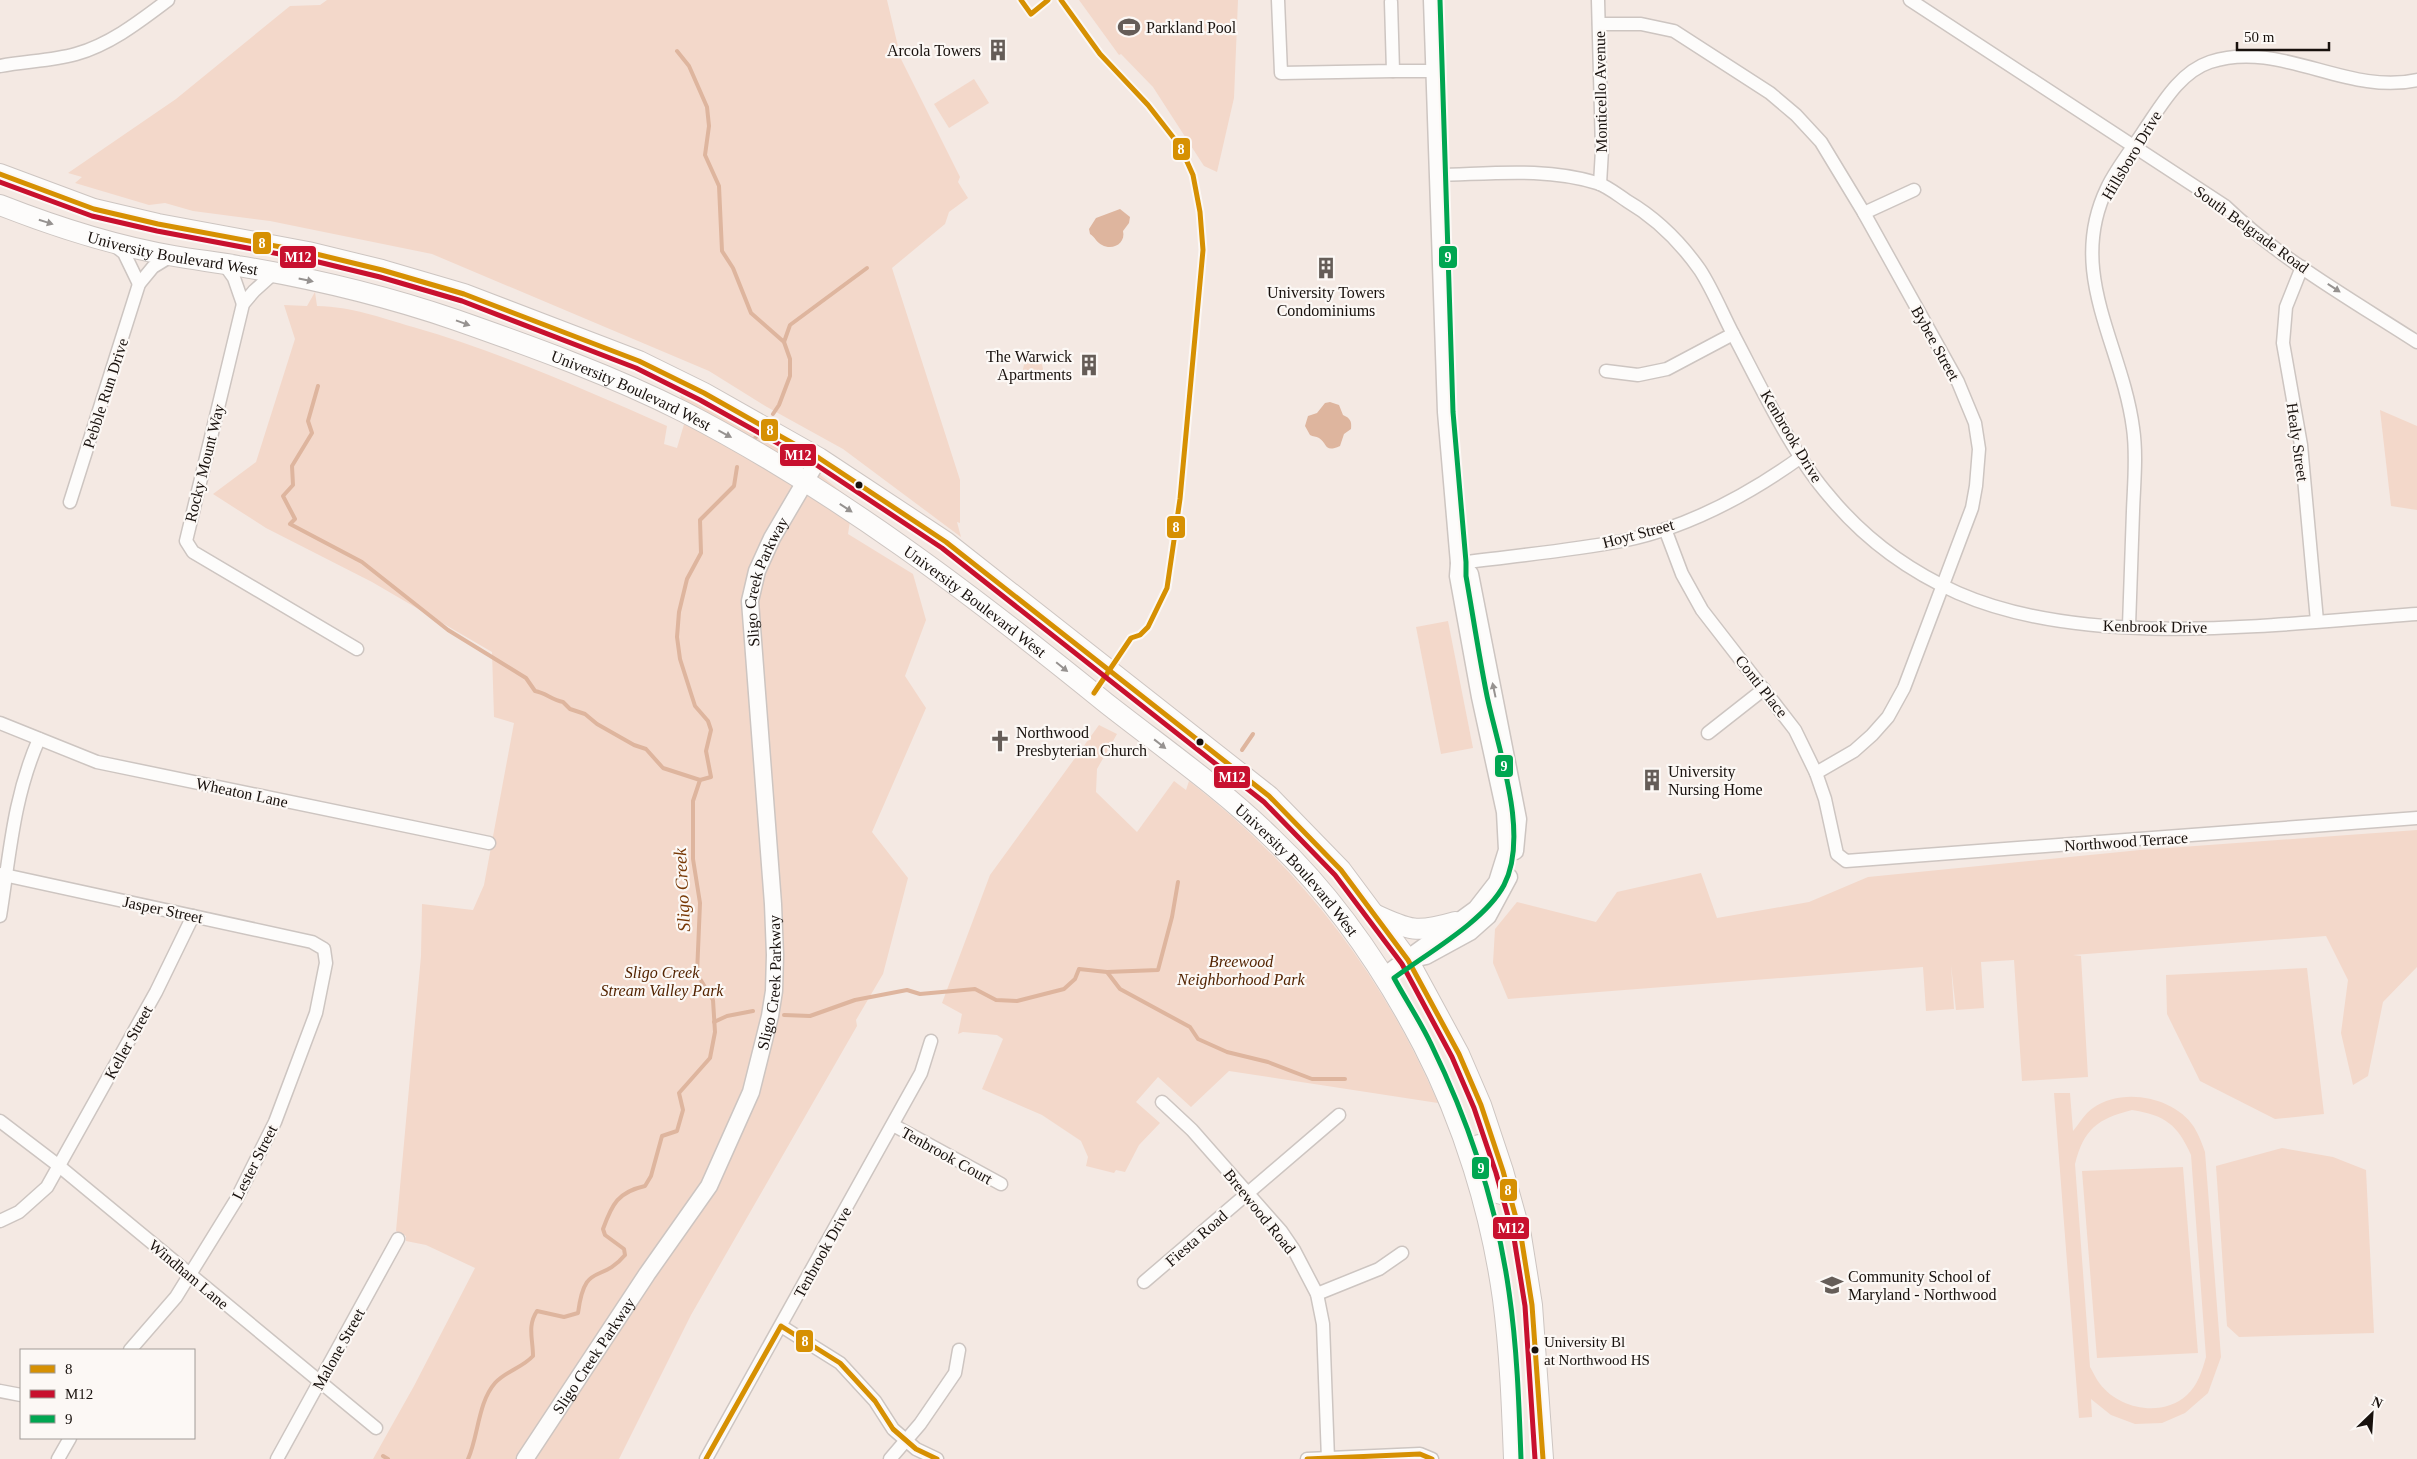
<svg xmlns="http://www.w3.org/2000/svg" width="2417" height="1459" font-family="Georgia,serif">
	<rect width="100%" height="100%" fill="#f4e9e3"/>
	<g fill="#f3d8ca" fill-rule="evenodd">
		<polygon points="327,0 887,0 901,59 960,177 958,182 968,198 949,212 945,224 892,268 960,480 960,523 957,522 961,537 843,449 767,407 709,371 432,254 270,221 193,211 165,203 149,205 75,183 82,177 68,173 176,99 290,6 320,5"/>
		<polygon points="1079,0 1238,0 1234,98 1217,172 1204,166 1153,87 1121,54 1119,55"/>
		<polygon points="974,79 989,103 949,128 934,104"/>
		<path d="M 315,292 L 317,306 C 353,307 379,317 413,327 C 500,352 584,389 667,426 L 664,444 L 677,448 L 685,421 L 675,367 L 720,395 L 848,497 L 850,521 L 848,534 L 913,574 L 926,620 L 905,676 L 926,708 L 872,832 L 908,878 L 883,974 L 856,1020 L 857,1026 L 691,1315 L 619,1459 L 373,1459 L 414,1386 L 475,1268 L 426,1245 L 406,1241 L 406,1236 L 396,1231 L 421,956 L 422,904 L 473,910 L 484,885 L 514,723 L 494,717 L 492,652 L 372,582 L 266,528 L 213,494 L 256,462 L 295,339 L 284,305 L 307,306 Z"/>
		<circle cx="1033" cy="369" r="10"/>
		<polygon points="2380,410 2417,426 2417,510 2391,506"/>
		<polygon points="1448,621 1473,748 1441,754 1416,627"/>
		<path d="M 1099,725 L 1117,734 L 1097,769 L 1096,792 L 1137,832 L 1174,781 L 1186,790 L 1189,781 C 1299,866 1383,975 1438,1103 L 1229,1071 L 1191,1107 L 1158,1077 L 1136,1102 L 1160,1123 L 1139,1145 L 1125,1172 L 1116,1170 L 1114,1173 L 1086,1166 L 1088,1157 L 1081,1141 L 1042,1115 L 982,1089 L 1003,1039 L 997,1035 L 963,1032 L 958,1034 L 962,1014 L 942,1003 L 990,875 Z"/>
		<polygon points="2417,830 2417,967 2383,1002 2368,1076 2353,1085 2341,1033 2348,980 2326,936 2073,955 2081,956 2088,1077 2022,1081 2014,960 1981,962 1984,1008 1956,1010 1951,965 1954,1009 1926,1011 1923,967 1508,999 1493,963 1495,929 1517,902 1596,922 1617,892 1701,873 1717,918 1809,902 1868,877 2140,850"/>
		<polygon points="2307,968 2324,1114 2275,1119 2200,1081 2167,1014 2166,975"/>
		<path d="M 2054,1093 L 2070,1093 L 2073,1131 C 2079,1124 2085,1113 2093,1108 C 2123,1087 2174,1097 2194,1127 C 2199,1135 2202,1144 2205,1152 L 2221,1357 L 2208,1393 L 2185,1413 L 2162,1423 L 2135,1424 L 2111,1415 L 2091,1399 L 2092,1417 L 2079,1418 ZM 2132,1110 C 2165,1115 2178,1125 2191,1155 L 2206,1357 C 2202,1371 2198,1385 2187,1395 C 2162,1418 2119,1409 2100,1384 C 2096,1379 2093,1372 2090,1367 L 2075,1164 C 2084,1129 2097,1119 2132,1110 Z"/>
		<polygon points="2282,1148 2333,1157 2366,1170 2374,1333 2239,1337 2227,1326 2216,1166"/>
		<polygon points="2183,1167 2198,1353 2097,1358 2082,1171"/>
	</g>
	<g fill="#deb59e">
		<path d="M 1120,209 L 1130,217 L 1129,223 L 1123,231 C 1126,243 1113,251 1102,245 C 1097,243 1095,237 1090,234 L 1089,229 L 1096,218 Z"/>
		<path d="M 1330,402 L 1339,405 L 1343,415 C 1350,418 1352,421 1351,429 L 1344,434 L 1340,446 C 1324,453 1328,444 1319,438 C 1316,436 1313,437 1310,435 L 1305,426 L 1308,416 L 1317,413 L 1325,403 Z"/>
	</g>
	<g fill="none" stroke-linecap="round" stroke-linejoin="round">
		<g stroke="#deb59e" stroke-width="4">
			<polyline points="677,51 689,66 707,107 709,126 705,155 719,186 722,251 733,268 751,313 784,342 790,359 790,376 779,405 773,414"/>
			<polyline points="784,342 790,325 867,268"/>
			<path d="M 318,386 L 308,421 L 312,433 L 292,466 L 293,485 L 283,496 L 295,519 L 290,524 L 362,562 L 448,630 L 526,678 L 535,691 C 546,693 552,700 563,702 L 570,709 L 585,714 L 597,724 L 634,745 L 646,749 L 663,768 L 700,780"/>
			<polyline points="755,438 756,437"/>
			<polyline points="1242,750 1253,734"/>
			<polyline points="1107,972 1120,989 1190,1027 1198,1039 1227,1052 1268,1062 1312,1079 1345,1079"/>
			<polyline points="784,1015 810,1016 855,1000 907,990 920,994 975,989 996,1000 1017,1001 1064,989 1075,979 1079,969 1107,972 1158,970 1172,917 1178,882"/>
			<polyline points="714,1022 727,1016 753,1011"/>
			<polyline points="383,1456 388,1459"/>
			<path d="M 468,1459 C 478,1438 478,1402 495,1383 C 506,1371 522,1368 533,1356 C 533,1339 527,1326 537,1311 L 564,1317 L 578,1313 C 585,1260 600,1285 625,1255 L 624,1249 L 605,1235 L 603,1229 C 612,1204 618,1192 645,1186 L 651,1176 L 662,1136 L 677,1131 L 683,1110 L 679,1093 L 710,1058 L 715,1032 L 713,1000 L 697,974 L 700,903 L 693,859 L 693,801 L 700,780 L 711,777 L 706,751 L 711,730 L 708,721 L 695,706 L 680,659 L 677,637 L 679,612 L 687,579 L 701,553 L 700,520 L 734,486 L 737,467"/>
		</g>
		<g stroke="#cdc5c1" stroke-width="15">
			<g id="minor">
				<polyline points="1278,0 1281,73 1393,71 1391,2"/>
				<polyline points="1598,0 1602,150 1600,184"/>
				<path d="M 1910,0 L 2225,206 C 2281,260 2352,300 2417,342"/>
				<polyline points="1599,24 1641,24 1674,31 1770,93 1796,115 1821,142 1864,213 1958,382 1975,423 1979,449 1976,486 1972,508 1904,688 1888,717 1872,735 1854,751 1816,773"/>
				<path d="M 0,66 C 25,61 52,61 76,54 C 111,44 140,21 168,0"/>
				<polyline points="1393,71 1434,71"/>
				<path d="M 1437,175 C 1490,174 1545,167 1597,183 C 1607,186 1618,195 1627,201 C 1656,218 1681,243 1700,270 C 1713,290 1722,313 1733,334 C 1760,385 1792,454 1830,497 C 1864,538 1909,571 1958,593 C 2088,650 2277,624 2417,614"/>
				<polyline points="1864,213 1914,190"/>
				<polyline points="114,245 124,253 139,284"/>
				<polyline points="224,264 234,278 243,304"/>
				<polyline points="2302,267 2286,307 2283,343 2301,445 2317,621"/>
				<polyline points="274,273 254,291 243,304 186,541 193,552 357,649"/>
				<polyline points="1606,371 1638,375 1667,369 1733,334"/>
				<polyline points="70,502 139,284 153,267 171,256"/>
				<polyline points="1665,529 1682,574 1702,610 1795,730 1816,773 1825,799 1837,854 1846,861 2417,818"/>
				<path d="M 1459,563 C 1513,556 1568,551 1622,541 C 1687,528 1748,495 1801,457"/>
				<path d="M 2129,626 C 2130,588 2132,549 2133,511 C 2134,483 2137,455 2133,428 C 2122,344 2066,273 2107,188 C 2117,167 2133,148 2145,129 C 2162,104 2180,72 2210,62 C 2280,39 2347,96 2417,80"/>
				<polyline points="0,723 97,762 489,843"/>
				<polyline points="1708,733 1764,689"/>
				<polyline points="0,874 312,942 324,949 326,963 316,1013 275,1122 236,1200 176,1297 130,1350"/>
				<path d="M 0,916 C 10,854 13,798 39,739"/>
				<polyline points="1162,1102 1192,1130 1281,1231 1294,1250 1317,1294 1323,1324 1328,1459"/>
				<polyline points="0,1121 59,1166 376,1428"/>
				<polyline points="893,1125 1001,1184"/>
				<polyline points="0,1221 19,1212 47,1187 156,992 193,916"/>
				<polyline points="1144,1282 1339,1115"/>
				<polyline points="1317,1294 1379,1269 1402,1253"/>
				<polyline points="781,1326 840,1363 875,1401 893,1429 916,1449 937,1459"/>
				<polyline points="0,1391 21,1395"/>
				<polyline points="58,1459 70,1438"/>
				<polyline points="277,1459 398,1239"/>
				<polyline points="706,1459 921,1073 931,1041"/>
				<polyline points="890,1459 920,1424 955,1373 959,1350"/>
				<polyline points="1307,1459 1420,1454 1432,1459"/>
			</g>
		</g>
		<g stroke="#cdc5c1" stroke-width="19">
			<g id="tertiary">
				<polyline points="1459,563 1470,574 1518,819 1515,851"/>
				<polyline points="1412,959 1426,956 1470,932 1488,916 1509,877"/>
				<polyline points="1384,976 1476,909 1497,882 1507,850 1505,812 1480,697 1458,576 1459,563 1446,412 1432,0"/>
				<path id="s1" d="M 525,1459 L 647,1274 L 709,1186 L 751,1092 L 770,1016 L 774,991 L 775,955 L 773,904 L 750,601 L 757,571 L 772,538 L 819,458"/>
			</g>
		</g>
		<g stroke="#cdc5c1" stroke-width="22">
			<g id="primary">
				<polyline points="0,174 94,209 158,224 308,252 382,270 464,294 639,361 704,393 819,458 946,542 1269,796 1341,870 1408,960 1459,1054 1481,1105 1503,1171 1521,1236 1532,1305 1543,1459"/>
				<path id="s2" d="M 0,205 C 56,227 115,246 174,256 C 195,260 217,262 238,266 C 311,278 386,296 456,320 C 533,347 611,375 684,412 C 837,491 973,595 1106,703 C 1162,747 1221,788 1272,838 C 1333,896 1384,970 1423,1045 C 1463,1122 1491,1212 1503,1299 C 1510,1352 1512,1406 1514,1459"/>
				<path d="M 1374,914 C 1410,931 1417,933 1455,922"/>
				<polyline points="1479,1145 1498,1193 1509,1196"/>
			</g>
		</g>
		<use href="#minor" stroke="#fdfcfb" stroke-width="12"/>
		<use href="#tertiary" stroke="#fdfcfb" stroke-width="16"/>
		<use href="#primary" stroke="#fdfcfb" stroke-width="20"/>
		<g stroke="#fcf8f5" stroke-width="9">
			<g id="bus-1">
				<polyline points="1021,0 1031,14 1048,0"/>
				<polyline points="1061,0 1100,54 1148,105 1180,146 1193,175 1200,212 1203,250 1180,499 1167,588 1148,627 1140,635 1131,638 1094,693"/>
				<polyline points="0,174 94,209 158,224 308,252 382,270 464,294 639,361 704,393 819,458 946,542 1269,796 1341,870 1408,960 1459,1054 1481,1105 1503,1171 1521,1236 1532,1305 1543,1459"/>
				<polyline points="706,1459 781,1326 840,1363 875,1401 893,1429 916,1449 937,1459"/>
				<polyline points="1307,1459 1420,1454 1432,1459"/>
			</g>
		</g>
		<g stroke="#fcf8f5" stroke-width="9">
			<polyline id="bus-2" points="0,182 92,216 157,231 306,259 380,277 462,301 636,368 700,400 815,464 942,548 1264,802 1335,875 1402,964 1452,1057 1474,1108 1496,1173 1514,1238 1525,1306 1535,1459"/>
		</g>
		<g stroke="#fcf8f5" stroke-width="9">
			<path id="bus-3" d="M 1440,0 L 1453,412 L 1466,562 L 1466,576 C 1473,616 1479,656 1487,696 C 1498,749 1530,835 1504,885 C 1485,921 1426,954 1394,978 C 1406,1000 1420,1021 1431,1044 C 1469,1122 1497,1206 1509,1292 C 1517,1347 1519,1403 1521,1459"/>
		</g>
		<use href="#bus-1" stroke="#d69002" stroke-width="5"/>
		<use href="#bus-2" stroke="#c8102e" stroke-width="5"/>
		<use href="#bus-3" stroke="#00a651" stroke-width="5"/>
	</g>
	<defs><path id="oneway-solid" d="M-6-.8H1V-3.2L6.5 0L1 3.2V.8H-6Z" transform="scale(1.25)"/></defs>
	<g fill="#969290">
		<use href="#oneway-solid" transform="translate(46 222) rotate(17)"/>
		<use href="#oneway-solid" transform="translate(306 280) rotate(12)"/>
		<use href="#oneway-solid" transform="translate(2334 288) rotate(33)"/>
		<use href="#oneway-solid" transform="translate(463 323) rotate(20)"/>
		<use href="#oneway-solid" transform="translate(725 434) rotate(28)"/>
		<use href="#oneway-solid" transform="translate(846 508) rotate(33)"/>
		<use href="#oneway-solid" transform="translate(1062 667) rotate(39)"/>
		<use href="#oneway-solid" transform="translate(1494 690) rotate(-102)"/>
		<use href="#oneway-solid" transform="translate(1160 744) rotate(38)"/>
	</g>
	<defs>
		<g id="stadium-bare" transform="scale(1.725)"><path d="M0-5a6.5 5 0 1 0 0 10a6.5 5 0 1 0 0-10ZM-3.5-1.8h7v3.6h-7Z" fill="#655d58" stroke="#fcf8f5" stroke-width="2.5" paint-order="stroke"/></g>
		<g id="building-bare" transform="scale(1.725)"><path d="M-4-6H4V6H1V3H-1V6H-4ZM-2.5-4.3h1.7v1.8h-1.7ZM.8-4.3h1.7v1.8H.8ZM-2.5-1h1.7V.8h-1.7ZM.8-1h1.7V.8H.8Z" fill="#655d58" stroke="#fcf8f5" stroke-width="2.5" paint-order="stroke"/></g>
		<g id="church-bare" transform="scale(1.725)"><path d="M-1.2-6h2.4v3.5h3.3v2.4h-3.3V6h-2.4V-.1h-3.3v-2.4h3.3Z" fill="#655d58" stroke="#fcf8f5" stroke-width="2.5" paint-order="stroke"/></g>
		<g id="school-bare" transform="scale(1.725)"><path d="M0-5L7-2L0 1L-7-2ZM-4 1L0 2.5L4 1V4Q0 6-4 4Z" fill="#655d58" stroke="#fcf8f5" stroke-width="2.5" paint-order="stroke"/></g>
	</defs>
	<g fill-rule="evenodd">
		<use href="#stadium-bare" x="1129" y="27"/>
		<use href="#building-bare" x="998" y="50"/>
		<use href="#building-bare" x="1326" y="268"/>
		<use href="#building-bare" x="1089" y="365"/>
		<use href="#church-bare" x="1000" y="741"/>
		<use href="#building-bare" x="1652" y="780"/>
		<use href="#school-bare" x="1832" y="1285"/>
	</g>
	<g fill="#18110d" stroke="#fcf8f5" stroke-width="2">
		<circle cx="859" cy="485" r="4.5"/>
		<circle cx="1200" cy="742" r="4.5"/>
		<circle cx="1535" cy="1350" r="4.5"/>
	</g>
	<g text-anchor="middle" stroke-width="4.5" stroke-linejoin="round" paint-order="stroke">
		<g font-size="15" fill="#18110d" stroke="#fcf8f5" text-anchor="start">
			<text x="1544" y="1347">University Bl<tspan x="1544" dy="18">at Northwood HS</tspan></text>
		</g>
		<g font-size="16" fill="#18110d" stroke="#fcf8f5" text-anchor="start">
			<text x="1146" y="33">Parkland Pool</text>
			<text x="981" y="56" text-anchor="end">Arcola Towers</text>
			<text x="1326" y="298" text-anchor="middle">University Towers<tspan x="1326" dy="18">Condominiums</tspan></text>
			<text x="1072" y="362" text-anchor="end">The Warwick<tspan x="1072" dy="18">Apartments</tspan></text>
			<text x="1016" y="738">Northwood<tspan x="1016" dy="18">Presbyterian Church</tspan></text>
			<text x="1668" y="777">University<tspan x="1668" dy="18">Nursing Home</tspan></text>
			<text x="1848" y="1282">Community School of<tspan x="1848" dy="18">Maryland - Northwood</tspan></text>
		</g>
		<g font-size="16" fill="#18110d" stroke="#fcf8f5">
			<text transform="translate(1600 92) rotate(-91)" y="6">Monticello Avenue</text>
			<text transform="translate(2131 155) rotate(-59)" y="6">Hillsboro Drive</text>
			<text transform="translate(2252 229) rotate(36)" y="6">South Belgrade Road</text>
			<text dy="6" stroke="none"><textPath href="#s2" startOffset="180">University Boulevard West</textPath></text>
			<text transform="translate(1936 343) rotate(61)" y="6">Bybee Street</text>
			<text dy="6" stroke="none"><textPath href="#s2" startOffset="660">University Boulevard West</textPath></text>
			<text transform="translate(105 393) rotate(-72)" y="6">Pebble Run Drive</text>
			<text transform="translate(1792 436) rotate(59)" y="6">Kenbrook Drive</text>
			<text transform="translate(2298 442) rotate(82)" y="6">Healy Street</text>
			<text transform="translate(204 463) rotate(-76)" y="6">Rocky Mount Way</text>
			<text transform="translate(1638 533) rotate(-15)" y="6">Hoyt Street</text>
			<text dy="6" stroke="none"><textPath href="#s1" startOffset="949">Sligo Creek Parkway</textPath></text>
			<text dy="6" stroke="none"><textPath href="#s2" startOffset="1065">University Boulevard West</textPath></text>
			<text transform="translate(2155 626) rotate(1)" y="6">Kenbrook Drive</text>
			<text transform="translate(1762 686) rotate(52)" y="6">Conti Place</text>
			<text transform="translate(242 792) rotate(12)" y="6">Wheaton Lane</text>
			<text transform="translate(2126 841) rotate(-4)" y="6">Northwood Terrace</text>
			<text dy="6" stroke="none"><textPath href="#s2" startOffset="1485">University Boulevard West</textPath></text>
			<text transform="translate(163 909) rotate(12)" y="6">Jasper Street</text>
			<text dy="6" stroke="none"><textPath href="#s1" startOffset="544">Sligo Creek Parkway</textPath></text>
			<text transform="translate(128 1042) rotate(-61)" y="6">Keller Street</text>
			<text transform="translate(947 1155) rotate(29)" y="6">Tenbrook Court</text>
			<text transform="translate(254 1162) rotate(-63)" y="6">Lester Street</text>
			<text transform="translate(1260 1211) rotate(51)" y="6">Breewood Road</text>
			<text transform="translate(1196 1238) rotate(-41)" y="6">Fiesta Road</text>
			<text transform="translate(822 1252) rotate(-61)" y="6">Tenbrook Drive</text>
			<text transform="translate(189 1274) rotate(40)" y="6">Windham Lane</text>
			<text transform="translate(338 1349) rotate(-61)" y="6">Malone Street</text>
			<text dy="6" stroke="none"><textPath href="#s1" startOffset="124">Sligo Creek Parkway</textPath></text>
		</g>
		<g font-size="16" font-style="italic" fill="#532300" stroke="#fcf8f5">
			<text x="1241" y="967">Breewood<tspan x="1241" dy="18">Neighborhood Park</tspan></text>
			<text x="662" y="978">Sligo Creek<tspan x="662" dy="18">Stream Valley Park</tspan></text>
		</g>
		<g font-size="18" font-style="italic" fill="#783805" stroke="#fcf8f5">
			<text transform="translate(682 890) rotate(-93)" y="6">Sligo Creek</text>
		</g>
	</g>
	<g stroke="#fcf8f5" stroke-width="2">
		<rect x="1172" y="137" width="19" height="24" rx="5" fill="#d69002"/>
		<rect x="252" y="231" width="20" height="24" rx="5" fill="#d69002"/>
		<rect x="1438" y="245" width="20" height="24" rx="5" fill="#00a651"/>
		<rect x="279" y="245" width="38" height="24" rx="5" fill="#c8102e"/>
		<rect x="760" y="418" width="19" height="24" rx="5" fill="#d69002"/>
		<rect x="779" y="443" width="38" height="24" rx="5" fill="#c8102e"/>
		<rect x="1166" y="515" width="20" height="24" rx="5" fill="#d69002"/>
		<rect x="1494" y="754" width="20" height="24" rx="5" fill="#00a651"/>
		<rect x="1213" y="765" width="38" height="24" rx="5" fill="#c8102e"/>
		<rect x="1471" y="1156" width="19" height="24" rx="5" fill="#00a651"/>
		<rect x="1499" y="1178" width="19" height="24" rx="5" fill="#d69002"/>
		<rect x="1492" y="1216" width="38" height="24" rx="5" fill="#c8102e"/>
		<rect x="795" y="1329" width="19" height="24" rx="5" fill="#d69002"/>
	</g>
	<g font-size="14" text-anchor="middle" font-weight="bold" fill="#fff">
		<text x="1181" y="154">8</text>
		<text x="262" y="248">8</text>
		<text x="1448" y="262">9</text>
		<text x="298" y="262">M12</text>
		<text x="770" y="435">8</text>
		<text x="798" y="460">M12</text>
		<text x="1176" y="532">8</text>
		<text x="1504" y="771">9</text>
		<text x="1232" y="782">M12</text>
		<text x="1481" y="1173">9</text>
		<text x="1508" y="1195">8</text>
		<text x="1511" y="1233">M12</text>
		<text x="805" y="1346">8</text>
	</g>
	<rect x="20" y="1349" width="175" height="90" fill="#fcf8f5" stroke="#a19c98"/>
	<rect x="30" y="1365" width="25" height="8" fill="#d69002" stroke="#a19c98"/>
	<text x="65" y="1374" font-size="15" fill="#18110d">8</text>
	<rect x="30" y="1390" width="25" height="8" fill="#c8102e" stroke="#a19c98"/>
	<text x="65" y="1399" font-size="15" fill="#18110d">M12</text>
	<rect x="30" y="1415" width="25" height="8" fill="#00a651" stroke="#a19c98"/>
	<text x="65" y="1424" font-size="15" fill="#18110d">9</text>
	<g transform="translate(2372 1414) rotate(25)" stroke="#fcf8f5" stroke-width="4" paint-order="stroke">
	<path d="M0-4L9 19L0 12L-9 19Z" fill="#18110d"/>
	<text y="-8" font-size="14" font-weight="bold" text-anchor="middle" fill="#18110d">N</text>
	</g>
	<path d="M2237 42v8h92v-8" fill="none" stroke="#18110d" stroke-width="2.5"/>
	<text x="2244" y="42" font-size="15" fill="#18110d" stroke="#fcf8f5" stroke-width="4" paint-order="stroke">50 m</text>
</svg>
